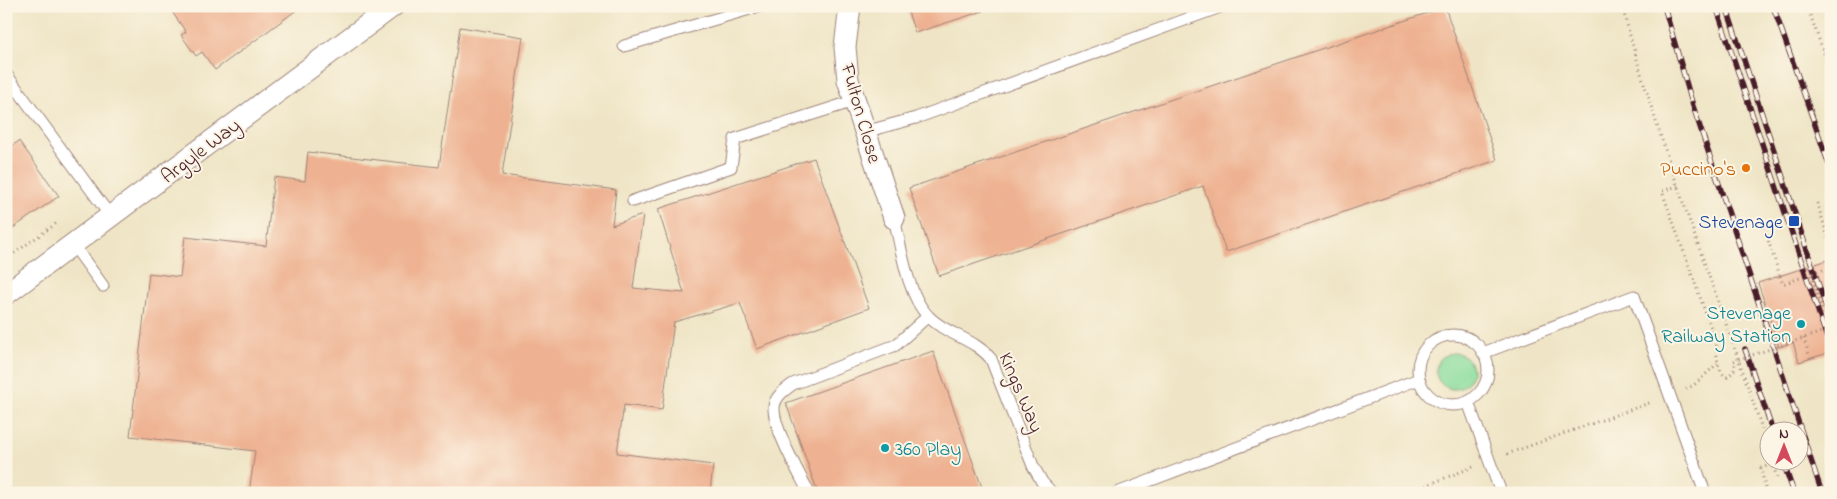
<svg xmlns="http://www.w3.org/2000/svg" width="1837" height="499" font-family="'Indie Flower',sans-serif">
	<rect width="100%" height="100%" fill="#fcf5e5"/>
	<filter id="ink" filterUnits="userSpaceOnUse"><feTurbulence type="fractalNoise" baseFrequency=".02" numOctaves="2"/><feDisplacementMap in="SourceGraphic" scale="10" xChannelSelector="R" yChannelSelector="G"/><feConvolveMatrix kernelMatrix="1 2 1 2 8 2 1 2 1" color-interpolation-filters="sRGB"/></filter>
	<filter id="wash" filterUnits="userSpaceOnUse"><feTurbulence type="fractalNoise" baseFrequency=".0096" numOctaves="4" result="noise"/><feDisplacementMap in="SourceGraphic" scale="20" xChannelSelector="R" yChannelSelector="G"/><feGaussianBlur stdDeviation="1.12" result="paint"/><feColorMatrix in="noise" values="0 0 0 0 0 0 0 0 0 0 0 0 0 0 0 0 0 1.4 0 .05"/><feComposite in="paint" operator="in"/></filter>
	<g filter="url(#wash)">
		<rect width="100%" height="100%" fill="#efe5c6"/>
		<circle fill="#8add9e" stroke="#6a7e64" cx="1454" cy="371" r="18"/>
		<g id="blocks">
			<g fill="#eeb292">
				<polygon points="168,6 302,6 215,70 202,52 196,56 181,35 186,32"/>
				<polygon points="906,6 982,6 983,11 915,33"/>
				<polygon points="1445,7 1497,160 1226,252 1203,186 939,276 909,188"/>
				<polygon points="460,27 523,37 502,175 616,190 612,225 643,215 633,288 684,293 658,209 814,158 869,308 757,349 740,303 674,322 662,410 624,405 617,453 713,465 710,493 249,493 255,451 130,436 149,273 180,277 185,237 266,246 274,177 305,181 308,152 439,167"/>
				<polygon points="19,141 59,196 6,233 6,150"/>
				<polygon points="1831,259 1831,352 1799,362 1793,342 1779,347 1758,283"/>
				<polygon points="933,351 984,493 818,493 786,403"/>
			</g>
		</g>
	</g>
	<g filter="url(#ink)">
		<use href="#blocks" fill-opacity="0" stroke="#9c8278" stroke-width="1"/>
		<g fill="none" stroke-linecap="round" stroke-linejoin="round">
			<g stroke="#9c8278" stroke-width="13">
				<g id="lane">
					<polyline points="624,46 760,6"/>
					<polyline points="6,74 111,217"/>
					<polyline points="864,132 916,118 1223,6"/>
					<polyline points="633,201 731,167 735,139 854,101"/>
					<path d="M 894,218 C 901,246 907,295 928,316 C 946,335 974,338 991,359 L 1033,466 L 1042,482 L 1052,493"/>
					<polyline points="74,246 103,286"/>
					<circle cx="1453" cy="370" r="35"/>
					<polyline points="1483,353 1634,296 1705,493"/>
					<polyline points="1468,402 1501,493"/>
					<path d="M 809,493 C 799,473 773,428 774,407 C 775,396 785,390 793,384 L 896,345 L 928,316"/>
					<polyline points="1117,493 1419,379"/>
				</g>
			</g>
			<g stroke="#9c8278" stroke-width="23">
				<g id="street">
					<polyline points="850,6 845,47 848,80 894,218"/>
					<polyline points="6,294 393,6"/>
				</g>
			</g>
			<g stroke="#9c8278" stroke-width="3" stroke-dasharray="1 4" stroke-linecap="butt">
				<path d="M 1622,6 C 1662,158 1722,304 1770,453"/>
				<polyline points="1807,6 1831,73"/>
				<polyline points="1824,52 1831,50"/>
				<path d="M 1678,186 L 1662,191 L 1716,342 C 1717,354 1716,371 1727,377 C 1734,372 1736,369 1734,361"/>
				<polyline points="1817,203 1831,246"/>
				<polyline points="1762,222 1780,276"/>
				<polyline points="6,259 57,223"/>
				<polyline points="1811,275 1829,329"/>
				<polyline points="1804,338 1811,362"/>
				<polyline points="1686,389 1694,385 1718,363"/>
				<polyline points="1507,454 1652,402"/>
				<polyline points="1772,462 1778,481"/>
				<polyline points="1407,493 1473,467"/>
				<polyline points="1766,493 1761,468 1773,464"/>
			</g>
			<use href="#lane" stroke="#fff" stroke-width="11"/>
			<use href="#street" stroke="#fff" stroke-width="21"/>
			<g stroke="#4a1f2b" stroke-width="5.5">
				<g id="rail">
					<polyline points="1664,6 1693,106 1822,493"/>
					<polyline points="1716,6 1831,350"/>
					<polyline points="1726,6 1831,322"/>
					<polyline points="1773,6 1831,170"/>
					<polyline points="1745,349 1773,432"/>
					<polyline points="1783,462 1794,493"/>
				</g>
			</g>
			<use href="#rail" stroke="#fcf5e5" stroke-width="4" stroke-dasharray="11" stroke-linecap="butt"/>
			<g stroke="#9c8278" stroke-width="3" stroke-dasharray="1 4" stroke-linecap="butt">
				<polyline points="1780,276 1783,284 1831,267"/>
				<polyline points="1734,361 1831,329"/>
			</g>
		</g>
	</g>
	<circle fill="#e8710a" stroke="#fcf5e5" stroke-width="2" cx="1746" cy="168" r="5"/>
	<rect fill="#1a4fb4" stroke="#fcf5e5" stroke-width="2" x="1788" y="215" width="12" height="12" rx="2.5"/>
	<g fill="#0f9aa8" stroke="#fcf5e5" stroke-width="2">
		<circle cx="1801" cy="324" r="5"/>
		<circle cx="885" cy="448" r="5"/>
	</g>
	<g text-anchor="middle" stroke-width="4" stroke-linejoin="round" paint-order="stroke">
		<g font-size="20" fill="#4a1f2b" stroke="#fcf5e5">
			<text transform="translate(862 113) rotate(74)" y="7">Fulton Close</text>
			<text transform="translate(200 150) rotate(-37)" y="7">Argyle Way</text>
			<text transform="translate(1022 392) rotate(67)" y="7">Kings Way</text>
		</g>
		<g font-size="20" fill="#c56008" stroke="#fcf5e5" text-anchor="end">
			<text x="1736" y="175">Puccino's</text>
		</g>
		<g font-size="20" fill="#164399" stroke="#fcf5e5" text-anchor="end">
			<text x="1783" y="228">Stevenage</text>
		</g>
		<g font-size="20" fill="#0d838f" stroke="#fcf5e5" text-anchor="end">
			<text x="1791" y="319">Stevenage<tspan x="1791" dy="23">Railway Station</tspan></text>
			<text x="895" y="455" text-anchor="start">360 Play</text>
		</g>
	</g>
	<rect width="1837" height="499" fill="none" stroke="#fcf5e5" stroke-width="25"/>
	<g transform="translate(1784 446)"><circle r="24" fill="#fcf5e5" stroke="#b59f9b"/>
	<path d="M0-4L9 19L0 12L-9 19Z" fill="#d1495b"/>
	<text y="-8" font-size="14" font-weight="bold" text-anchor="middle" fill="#4a1f2b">N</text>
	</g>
</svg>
